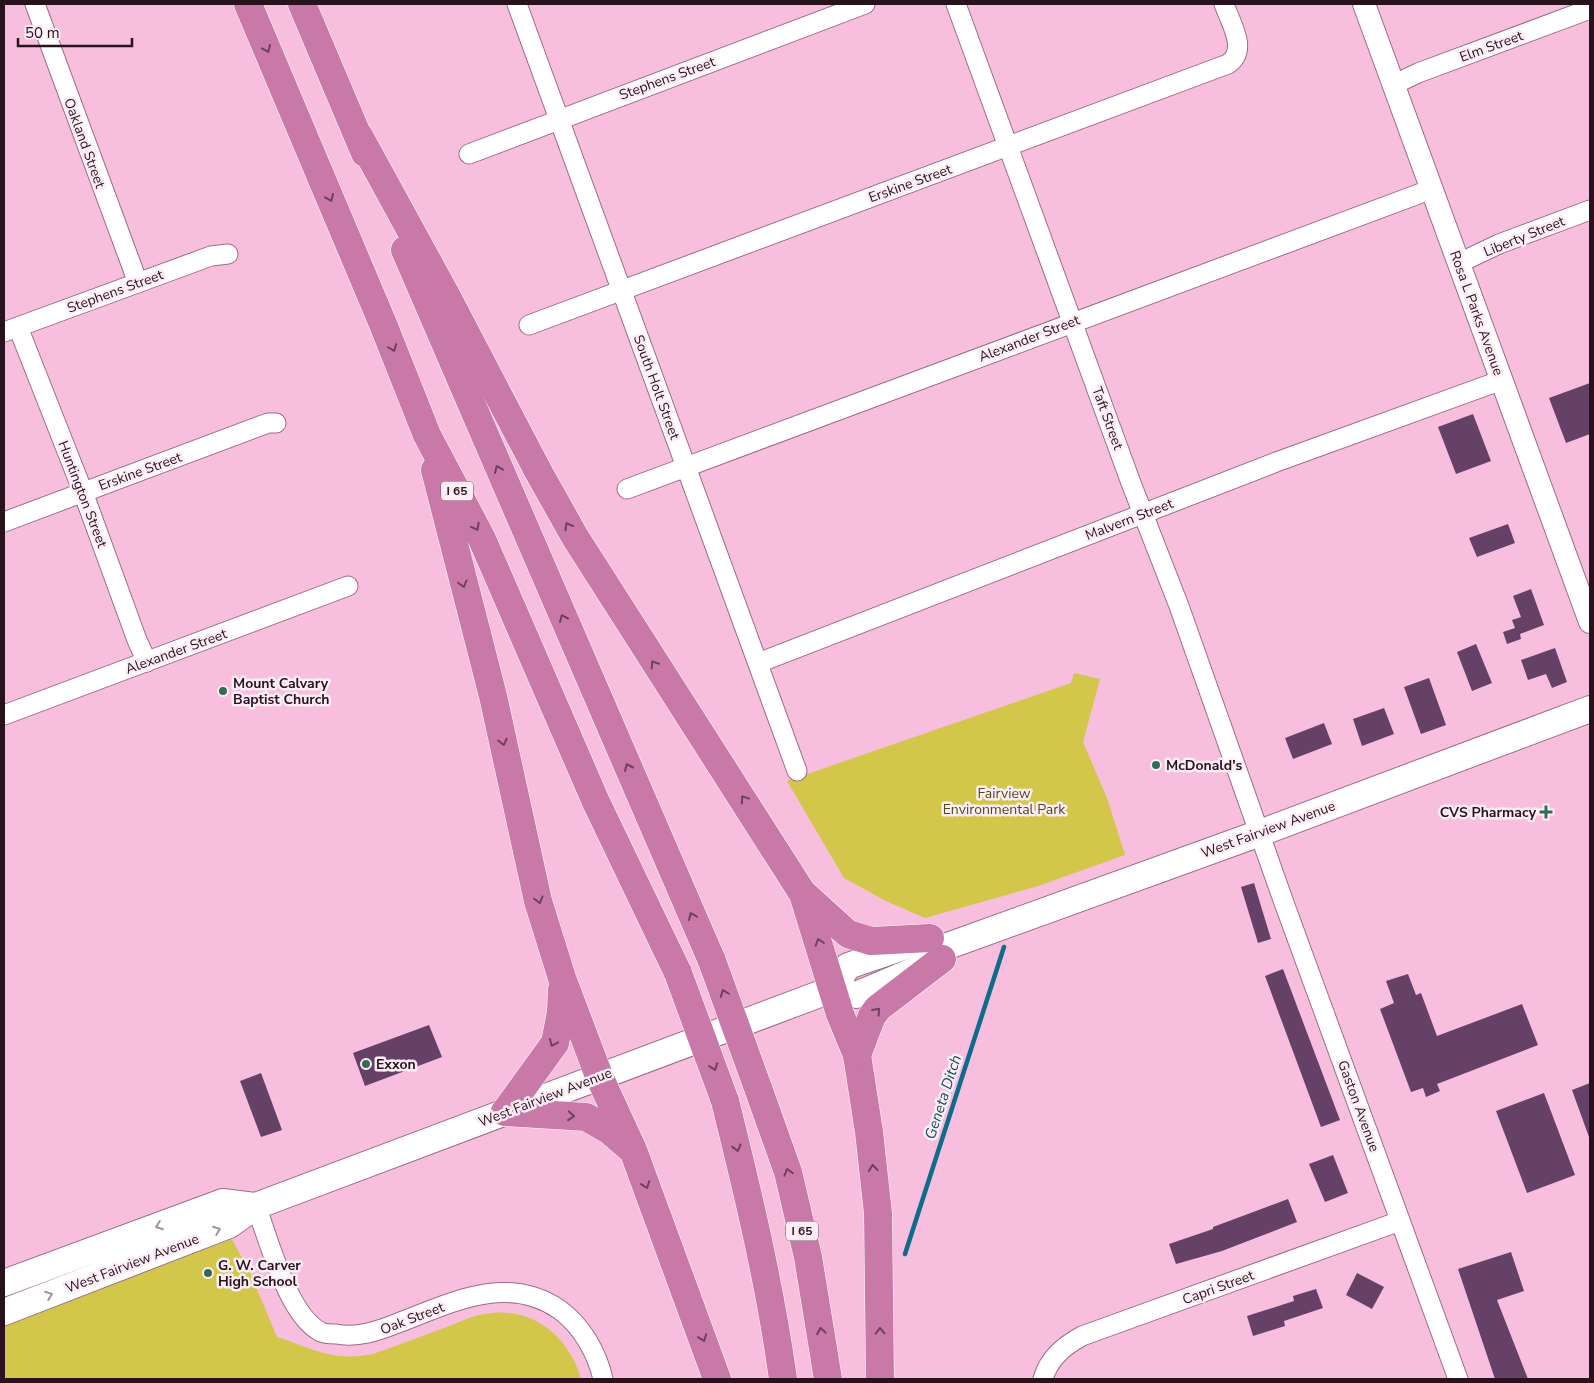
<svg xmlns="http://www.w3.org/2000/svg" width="1594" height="1383" font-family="'Nunito Sans',sans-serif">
	<rect width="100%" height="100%" fill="#f8bede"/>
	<g fill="#d2c74b">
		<polygon points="1074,673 1100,679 1083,742 1107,798 1125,855 1038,886 925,918 886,901 844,878 787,781 1071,683"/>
		<path d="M 232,1239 L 251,1275 L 277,1337 C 314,1349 332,1362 373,1354 C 397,1345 421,1337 444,1328 C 457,1323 471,1316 484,1314 C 530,1305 569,1335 581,1379 L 5,1379 L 4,1323 Z"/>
	</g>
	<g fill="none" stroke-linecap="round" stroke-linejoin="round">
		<polyline stroke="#0e6c8a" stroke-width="4.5" points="905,1254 1004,947"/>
	</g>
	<g fill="#654168">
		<polygon points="1590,383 1590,434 1566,443 1549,398"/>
		<polygon points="1473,414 1491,461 1456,474 1438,427"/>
		<polygon points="1508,524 1515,543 1477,557 1469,538"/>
		<polygon points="1531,589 1544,625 1520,634 1521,639 1507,644 1503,632 1515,628 1512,620 1521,617 1513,596"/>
		<polygon points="1476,644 1492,683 1472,691 1457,652"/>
		<polygon points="1555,648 1567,682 1552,688 1546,674 1528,680 1521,660"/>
		<polygon points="1429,678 1446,725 1421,734 1404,687"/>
		<polygon points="1384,708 1394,734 1362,746 1353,719"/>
		<polygon points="1324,723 1332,744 1293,759 1285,738"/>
		<polygon points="1254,883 1271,939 1258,943 1241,887"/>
		<polygon points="1283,969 1340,1120 1321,1127 1265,976"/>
		<polygon points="1408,974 1416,995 1421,993 1437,1036 1522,1004 1538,1045 1437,1084 1440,1091 1426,1097 1423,1088 1411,1092 1380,1009 1394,1003 1386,981"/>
		<polygon points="429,1025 442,1057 365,1086 353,1053"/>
		<polygon points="261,1073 282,1130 261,1137 240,1081"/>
		<polygon points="1590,1083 1590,1137 1589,1137 1572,1090"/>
		<polygon points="1544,1093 1575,1175 1527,1193 1496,1111"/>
		<polygon points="1333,1155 1348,1193 1325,1202 1309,1164"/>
		<polygon points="1288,1199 1297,1222 1222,1251 1176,1264 1169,1244 1213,1229 1213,1227"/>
		<polygon points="1511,1252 1524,1291 1497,1300 1528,1379 1495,1379 1458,1269"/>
		<polygon points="1357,1273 1384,1287 1372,1309 1346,1295"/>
		<polygon points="1316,1289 1323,1308 1284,1321 1285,1326 1253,1336 1247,1316 1294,1301 1293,1296"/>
	</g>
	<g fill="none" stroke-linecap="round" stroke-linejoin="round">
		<g stroke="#9f6b89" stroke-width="21">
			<g id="minor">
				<polyline points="35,4 138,283"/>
				<polyline points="517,4 797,771"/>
				<polyline points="956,4 1131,483 1179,606 1283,900 1458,1379"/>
				<polyline points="1393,85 1418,73 1590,9"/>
				<polyline points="469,154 865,4"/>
				<polyline points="1459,263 1499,244 1590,210"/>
				<path d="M 529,325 L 1228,64 C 1249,50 1230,22 1224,4"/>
				<polyline points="18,327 83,492 137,640 147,662"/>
				<polyline points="4,332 211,256 228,254"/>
				<polyline points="627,489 1432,189"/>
				<polyline points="4,522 268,423 276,423"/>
				<polyline points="758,663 1279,461 1502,380"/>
				<polyline points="4,715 348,586"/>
				<path d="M 256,1206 C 269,1240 288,1316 321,1332 C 325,1334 331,1334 336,1334 C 358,1338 378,1331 398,1323 C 451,1303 507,1273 560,1310 C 582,1326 597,1353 603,1379"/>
				<path d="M 1043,1379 C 1049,1358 1064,1346 1082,1336 L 1400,1221"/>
			</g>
		</g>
		<g stroke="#9f6b89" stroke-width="24">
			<polyline id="tertiary" points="1364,4 1590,622"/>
		</g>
		<g stroke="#9f6b89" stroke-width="28">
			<g id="secondary">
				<polyline points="945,947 1260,833 1590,709"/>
				<polyline points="833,989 848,966 918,942"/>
				<polyline points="4,1283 223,1202 256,1206"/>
				<polyline points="4,1312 229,1225 256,1206 833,989 856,995 925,966"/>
			</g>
		</g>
		<g stroke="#fff" stroke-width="29">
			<g id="motorway">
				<polyline points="248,4 383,324 427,435 482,539 596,802 678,973"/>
				<polyline points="302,4 365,153"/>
				<polyline points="359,136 446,295 538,471 575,537 803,894 840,1014 857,1055 869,1132 878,1213 880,1379"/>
				<polyline points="405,250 712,961"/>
				<polyline points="435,470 493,696 538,901 562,978 599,1076 633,1150 717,1379"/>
				<polyline points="805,895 848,934 871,941 930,938"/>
				<polyline points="857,1055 872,1016 878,1008 942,959"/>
				<polyline points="758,1088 788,1172 808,1257 828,1379"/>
				<path d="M 725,1101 C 748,1193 770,1285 783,1379"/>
				<polyline points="505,1112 555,1043 561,1012 562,990"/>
				<polyline points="505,1112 586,1117 609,1130 630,1148"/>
			</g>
		</g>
		<use href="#minor" stroke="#fff" stroke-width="19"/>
		<use href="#tertiary" stroke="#fff" stroke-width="22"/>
		<use href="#secondary" stroke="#fff" stroke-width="26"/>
		<use href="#motorway" stroke="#c979a8" stroke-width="28"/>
		<g stroke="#fff" stroke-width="29" stroke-linecap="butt">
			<g id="motorway-bridge">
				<polyline points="712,961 758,1088"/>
				<polyline points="678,973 725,1101"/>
			</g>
		</g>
		<use href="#motorway-bridge" stroke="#c979a8" stroke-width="28"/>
	</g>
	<defs><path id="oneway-chevron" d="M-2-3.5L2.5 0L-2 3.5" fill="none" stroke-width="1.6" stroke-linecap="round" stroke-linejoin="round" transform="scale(1.25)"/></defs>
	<g stroke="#70405c">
		<use href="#oneway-chevron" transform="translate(267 49) rotate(67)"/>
		<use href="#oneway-chevron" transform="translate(330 198) rotate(67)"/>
		<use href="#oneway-chevron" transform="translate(393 348) rotate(69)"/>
		<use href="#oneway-chevron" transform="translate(498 469) rotate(-113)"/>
		<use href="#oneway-chevron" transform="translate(568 526) rotate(-120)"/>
		<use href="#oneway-chevron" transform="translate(476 527) rotate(62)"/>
		<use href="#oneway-chevron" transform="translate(463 584) rotate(75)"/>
		<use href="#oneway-chevron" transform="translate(563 618) rotate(-114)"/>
		<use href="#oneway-chevron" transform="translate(654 664) rotate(-123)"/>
		<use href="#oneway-chevron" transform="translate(503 742) rotate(77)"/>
		<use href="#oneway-chevron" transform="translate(628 767) rotate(-114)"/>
		<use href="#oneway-chevron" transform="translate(744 799) rotate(-124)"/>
		<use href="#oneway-chevron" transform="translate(539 900) rotate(75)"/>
		<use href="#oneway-chevron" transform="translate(692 916) rotate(-113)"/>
		<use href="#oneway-chevron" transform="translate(819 942) rotate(-108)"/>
		<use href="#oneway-chevron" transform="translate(724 993) rotate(-111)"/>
		<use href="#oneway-chevron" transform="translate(877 1011) rotate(-48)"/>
		<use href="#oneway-chevron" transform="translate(553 1043) rotate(113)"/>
		<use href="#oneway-chevron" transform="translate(714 1067) rotate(70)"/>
		<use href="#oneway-chevron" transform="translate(571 1116) rotate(5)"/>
		<use href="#oneway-chevron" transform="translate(737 1148) rotate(76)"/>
		<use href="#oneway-chevron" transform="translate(873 1168) rotate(-96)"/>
		<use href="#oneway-chevron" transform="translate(788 1172) rotate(-106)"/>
		<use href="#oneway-chevron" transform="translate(646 1185) rotate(70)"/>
		<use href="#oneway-chevron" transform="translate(821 1331) rotate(-100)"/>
		<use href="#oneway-chevron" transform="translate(880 1331) rotate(-91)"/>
		<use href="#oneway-chevron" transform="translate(703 1338) rotate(70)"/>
	</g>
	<g stroke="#9e949a">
		<use href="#oneway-chevron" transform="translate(159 1226) rotate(160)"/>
		<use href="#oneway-chevron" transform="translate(217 1230) rotate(-21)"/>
		<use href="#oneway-chevron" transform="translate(49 1295) rotate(-21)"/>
	</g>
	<g fill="#336c55" stroke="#ffedf6" stroke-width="2">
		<circle cx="223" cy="691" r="5"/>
		<circle cx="1156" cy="765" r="5"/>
		<path d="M1543.5 804.5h5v5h5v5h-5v5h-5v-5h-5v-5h5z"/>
		<circle cx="366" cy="1064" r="5"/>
		<circle cx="208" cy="1273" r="5"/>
	</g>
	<g text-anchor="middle" stroke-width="5" stroke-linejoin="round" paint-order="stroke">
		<g fill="#ffedf6" stroke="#68545f" stroke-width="1">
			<rect x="441" y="481.5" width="32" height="19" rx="4"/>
			<rect x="786" y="1221.5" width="32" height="19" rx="4"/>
		</g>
		<g font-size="12" font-weight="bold" fill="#27121e">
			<text x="457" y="495">I 65</text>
			<text x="802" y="1235">I 65</text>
		</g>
		<g font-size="14" fill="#27121e" stroke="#ffedf6">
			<text transform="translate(1491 46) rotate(-20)" y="5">Elm Street</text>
			<text transform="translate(667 78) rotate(-20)" y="5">Stephens Street</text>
			<text transform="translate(85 143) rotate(70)" y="5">Oakland Street</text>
			<text transform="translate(910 183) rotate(-20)" y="5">Erskine Street</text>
			<text transform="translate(1524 236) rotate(-22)" y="5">Liberty Street</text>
			<text transform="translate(115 291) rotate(-20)" y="5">Stephens Street</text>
			<text transform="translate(1477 313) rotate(70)" y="5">Rosa L Parks Avenue</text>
			<text transform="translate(1029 338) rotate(-21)" y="5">Alexander Street</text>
			<text transform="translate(657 387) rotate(70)" y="5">South Holt Street</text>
			<text transform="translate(1108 418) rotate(70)" y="5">Taft Street</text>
			<text transform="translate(140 471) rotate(-20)" y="5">Erskine Street</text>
			<text transform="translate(83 494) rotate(69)" y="5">Huntington Street</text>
			<text transform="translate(1129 519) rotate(-21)" y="5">Malvern Street</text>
			<text transform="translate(176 651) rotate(-20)" y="5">Alexander Street</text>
			<text transform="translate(1268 829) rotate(-20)" y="5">West Fairview Avenue</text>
			<text transform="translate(545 1097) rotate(-21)" y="5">West Fairview Avenue</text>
			<text transform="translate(1359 1106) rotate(70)" y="5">Gaston Avenue</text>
			<text transform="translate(132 1263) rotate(-21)" y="5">West Fairview Avenue</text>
			<text transform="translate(1218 1287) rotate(-20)" y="5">Capri Street</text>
			<text transform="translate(412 1318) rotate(-21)" y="5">Oak Street</text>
		</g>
		<g font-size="14" font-weight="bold" fill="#27121e" stroke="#ffedf6" text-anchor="start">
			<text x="233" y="688">Mount Calvary<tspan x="233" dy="16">Baptist Church</tspan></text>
			<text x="1166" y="770">McDonald's</text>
			<text x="1536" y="817" text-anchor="end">CVS Pharmacy</text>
			<text x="376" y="1069">Exxon</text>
			<text x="218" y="1270">G. W. Carver<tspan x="218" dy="16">High School</tspan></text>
		</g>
		<g font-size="14" fill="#4f4a18" stroke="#ffedf6">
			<text x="1004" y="798">Fairview<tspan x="1004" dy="16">Environmental Park</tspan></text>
		</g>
		<g font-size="15" font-style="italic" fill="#0e4f64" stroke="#ffedf6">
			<text transform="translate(943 1097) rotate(-72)" y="5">Geneta Ditch</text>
		</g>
	</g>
	<rect width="1594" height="1383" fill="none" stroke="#27121e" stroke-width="10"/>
	<path d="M18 38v8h114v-8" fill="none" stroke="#27121e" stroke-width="2.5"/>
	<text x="25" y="38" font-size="15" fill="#27121e" stroke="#ffedf6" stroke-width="4" paint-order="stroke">50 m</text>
</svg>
